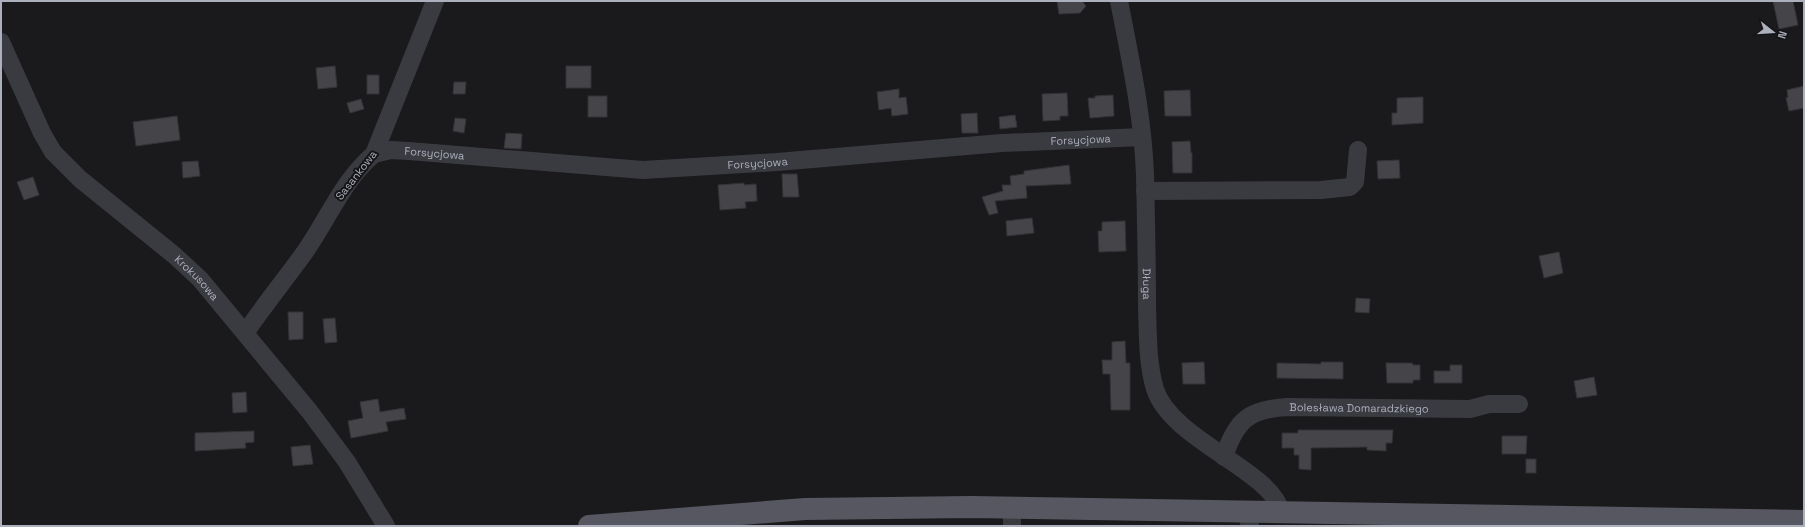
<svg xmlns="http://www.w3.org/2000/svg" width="1805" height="527" font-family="'Space Grotesk',sans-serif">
	<rect width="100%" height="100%" fill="#1a191c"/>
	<g fill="#444449" stroke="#343338">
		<polygon points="1057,1 1082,1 1086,6 1080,13 1059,14"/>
		<polygon points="1773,1 1793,1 1798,25 1779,29"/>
		<polygon points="335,66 337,87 318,89 316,68"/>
		<rect x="566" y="66" width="25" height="22"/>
		<rect x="367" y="75" width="12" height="19"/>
		<polygon points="454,82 466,82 465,94 453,94"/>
		<polygon points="1804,86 1804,108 1789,111 1786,98 1788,97 1787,90"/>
		<polygon points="899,89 899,98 906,97 908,114 892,116 891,108 879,110 877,92"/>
		<polygon points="1190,90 1191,116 1165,116 1164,91"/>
		<polygon points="1067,93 1068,116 1060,116 1060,120 1043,121 1042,94"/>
		<polygon points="1113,95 1114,116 1090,118 1088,98 1095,98 1095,96"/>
		<rect x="588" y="96" width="19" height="21"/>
		<polygon points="1423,97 1423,123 1392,125 1392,113 1397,113 1397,98"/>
		<polygon points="361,99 364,109 350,113 347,103"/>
		<polygon points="977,113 978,133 962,133 961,114"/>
		<polygon points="1015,115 1017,127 1000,129 999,117"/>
		<polygon points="177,116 180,140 136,146 133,122"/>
		<polygon points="455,118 466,119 464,133 453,131"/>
		<polygon points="506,133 522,134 521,149 504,148"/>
		<polygon points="1190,141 1191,153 1192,153 1192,173 1173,173 1172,142"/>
		<polygon points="1399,160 1400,178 1378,179 1377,161"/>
		<polygon points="198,161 200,176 183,178 182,162"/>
		<polygon points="1069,165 1071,184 1026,186 1027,198 995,201 998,213 989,215 982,197 1003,191 1002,185 1011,185 1010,176 1024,174 1024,171"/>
		<polygon points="782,174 797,174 799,197 783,197"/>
		<polygon points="33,177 39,195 24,200 17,182"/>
		<polygon points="744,183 744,185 756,184 757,201 745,202 746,208 720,210 718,185"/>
		<polygon points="1032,218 1034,233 1007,236 1006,221"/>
		<polygon points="1125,221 1126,251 1099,252 1098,231 1102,231 1102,222"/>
		<polygon points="1559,252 1563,273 1544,278 1539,256"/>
		<polygon points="1356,298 1370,299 1369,313 1355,312"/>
		<polygon points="288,312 303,312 303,339 289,340"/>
		<polygon points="335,318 337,342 325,343 323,319"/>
		<polygon points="1125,341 1126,363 1130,363 1130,410 1111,410 1110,374 1103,374 1102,360 1112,360 1112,342"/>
		<polygon points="1204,362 1205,384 1183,384 1182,363"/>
		<polygon points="1321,362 1343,362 1343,379 1277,378 1277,363 1321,364"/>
		<polygon points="1386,363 1412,363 1413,365 1420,365 1420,380 1413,380 1413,383 1387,383"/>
		<polygon points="1450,365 1462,365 1462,383 1434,383 1434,371 1450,371"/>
		<polygon points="1594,377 1597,395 1577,398 1574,381"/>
		<polygon points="246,392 247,412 233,413 232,393"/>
		<polygon points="378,399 380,412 404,408 406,419 386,422 388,431 351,438 348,421 363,418 360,402"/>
		<polygon points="1298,430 1393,430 1392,443 1386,443 1386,451 1367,450 1367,447 1311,448 1311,470 1299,469 1299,455 1294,455 1294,448 1282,448 1282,433 1298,433"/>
		<polygon points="254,431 254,442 245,443 246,448 195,451 195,433"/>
		<polygon points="1502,436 1527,436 1526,454 1502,454"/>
		<polygon points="310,445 313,464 293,466 291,447"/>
		<rect x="1526" y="459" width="10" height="14"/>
	</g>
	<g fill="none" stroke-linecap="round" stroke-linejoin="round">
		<g stroke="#3a3b41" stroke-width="18">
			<path id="s1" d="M 1119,1 C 1130,58 1143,116 1145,175 C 1146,218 1147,262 1147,305 C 1148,333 1147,362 1155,389 C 1171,440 1273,471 1281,512"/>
			<path id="s2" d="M 1,42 L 42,133 L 53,152 L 80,179 L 174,255 L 200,279 L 310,412 L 347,462 L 386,526"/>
			<path id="s3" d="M 374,154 L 391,150 L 409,151 L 643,170 L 777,162 L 1002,143 L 1142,137"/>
			<polyline points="1145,191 1321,190 1350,187 1355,182 1358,150"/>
			<path d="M 245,333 C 263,307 283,282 302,256 C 327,222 341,182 374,154 L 435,1"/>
			<path id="s4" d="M 1224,457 C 1236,420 1249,409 1288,407 L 1470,409 L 1489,404 L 1519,404"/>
			<polyline points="1246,512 1250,526"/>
			<polyline points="1012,526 1012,508"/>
		</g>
		<polyline stroke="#565760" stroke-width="22" points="589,526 805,509 971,507 1804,521"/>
	</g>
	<g text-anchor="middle" stroke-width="4" stroke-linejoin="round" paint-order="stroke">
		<g font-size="11" fill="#acafbc" stroke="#151417">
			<text dy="4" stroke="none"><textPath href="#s3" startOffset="709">Forsycjowa</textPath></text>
			<text dy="4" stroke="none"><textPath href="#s3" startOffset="61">Forsycjowa</textPath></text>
			<text dy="4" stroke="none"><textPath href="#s3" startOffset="385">Forsycjowa</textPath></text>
			<text transform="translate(356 175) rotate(-52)" y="4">Sasankowa</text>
			<text dy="4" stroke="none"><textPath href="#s2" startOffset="313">Krokusowa</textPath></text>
			<text dy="4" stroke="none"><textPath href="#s1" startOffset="285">Długa</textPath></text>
			<text dy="4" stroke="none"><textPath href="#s4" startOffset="160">Bolesława Domaradzkiego</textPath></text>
		</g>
	</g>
	<rect width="1805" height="527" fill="none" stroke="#acafbc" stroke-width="4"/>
	<g transform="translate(1773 32) rotate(107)" stroke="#151417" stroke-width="3" paint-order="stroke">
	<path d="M0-3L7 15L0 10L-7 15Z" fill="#acafbc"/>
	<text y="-6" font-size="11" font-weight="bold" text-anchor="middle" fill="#acafbc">N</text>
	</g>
</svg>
